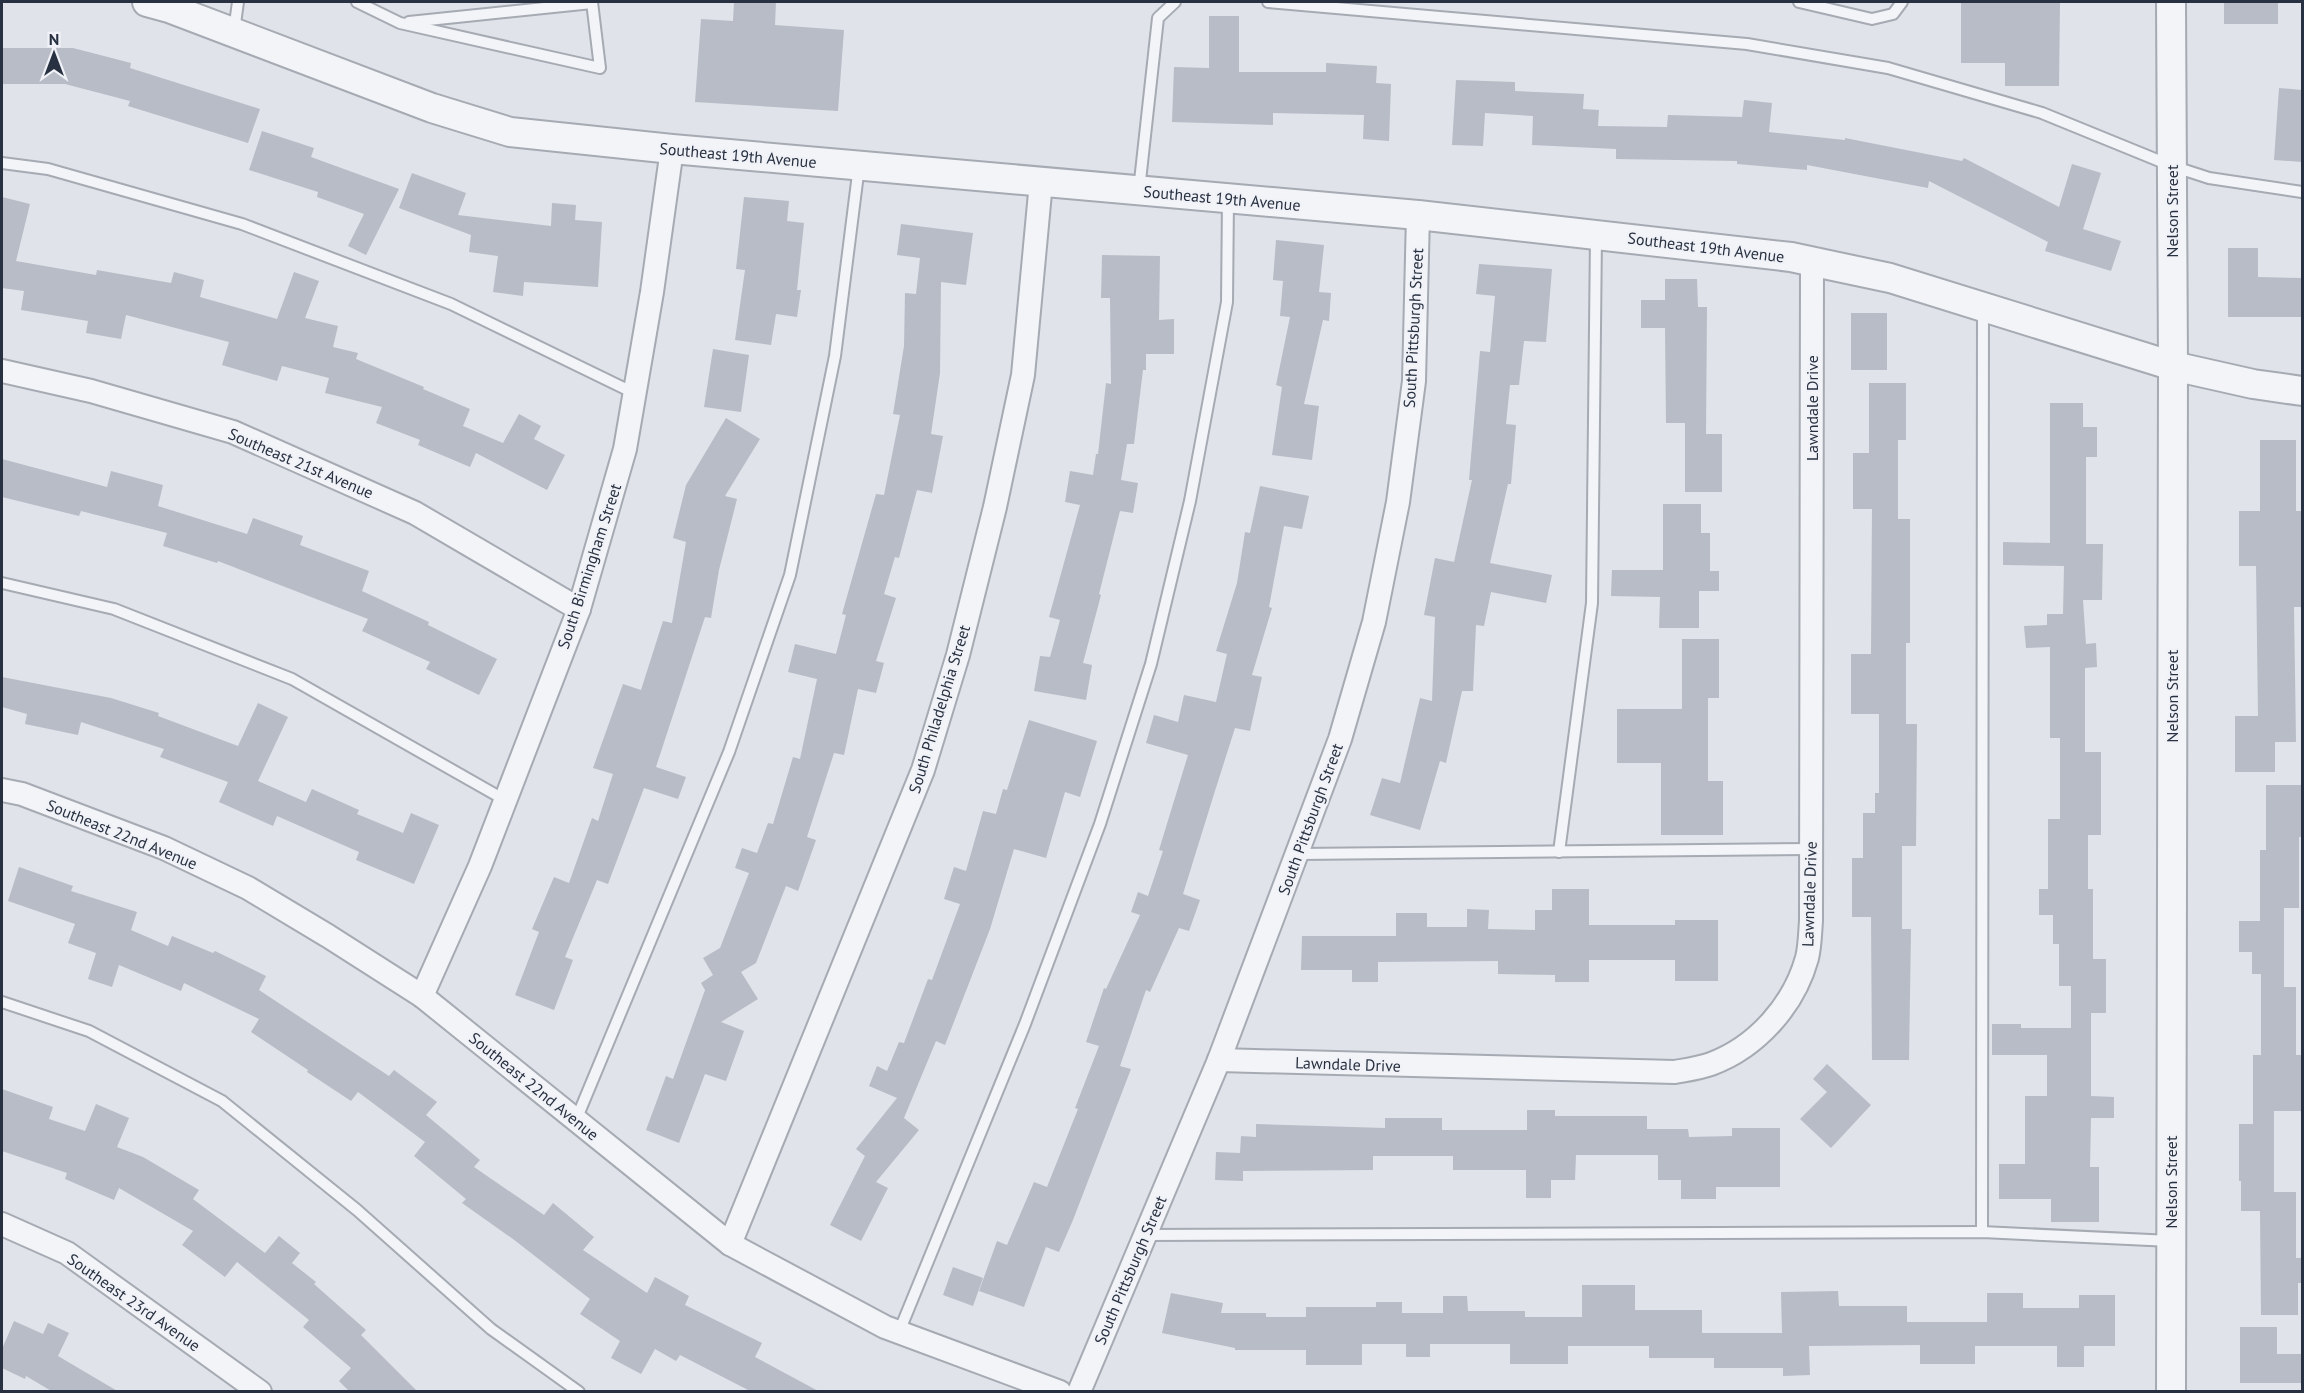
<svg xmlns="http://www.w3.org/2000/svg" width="2304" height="1393" font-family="'PT Sans',sans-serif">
	<rect width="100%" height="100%" fill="#e0e3e9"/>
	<g fill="#b7bcc6">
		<polygon points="734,2 776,2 775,25 844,30 838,111 695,102 701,19 733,21"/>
		<polygon points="1961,2 2060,2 2059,86 2005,86 2005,63 1961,63"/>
		<rect x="2224" y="2" width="54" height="22"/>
		<polygon points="1209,16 1239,16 1239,72 1326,72 1326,63 1377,66 1376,83 1391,84 1389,141 1363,139 1364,115 1273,113 1273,125 1172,122 1174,67 1209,68"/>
		<polygon points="3,48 73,48 131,63 130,68 260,109 248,143 128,106 130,101 65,84 3,84"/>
		<polygon points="1456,80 1515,82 1515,91 1584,94 1583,109 1599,110 1598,126 1667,127 1668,115 1742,117 1744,100 1772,103 1769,132 1845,140 1845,138 1962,161 1964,158 2059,207 2072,164 2101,173 2083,229 2121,241 2111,271 2045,251 2048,242 1929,181 1928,188 1807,165 1807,170 1737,164 1737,161 1616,159 1616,149 1532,145 1533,116 1485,113 1483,146 1452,145"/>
		<polygon points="2279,88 2302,90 2302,162 2274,160"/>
		<polygon points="262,131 314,148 311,157 399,189 366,255 348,246 364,214 317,197 318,192 249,170"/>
		<polygon points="412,173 466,193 458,215 551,226 552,203 576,205 575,220 602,222 598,287 524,282 523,296 493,292 498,256 469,252 471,235 399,208"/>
		<polygon points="2,197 30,204 16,261 96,275 97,270 171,283 174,272 204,280 200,297 277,319 294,272 319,281 305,318 338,326 333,347 358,353 356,359 424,387 423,389 470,409 463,426 503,443 519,414 541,426 534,439 565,455 547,490 476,453 470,467 418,445 420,440 376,423 382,407 325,393 329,378 282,366 277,381 222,365 229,342 126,315 121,339 86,333 88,321 21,310 24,291 2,288"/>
		<polygon points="744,197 789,201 787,221 804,223 797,290 801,290 797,317 776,314 771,345 735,340 745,270 736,269"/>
		<polygon points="901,224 973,233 966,285 941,282 940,373 931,434 943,436 932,493 917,490 899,558 895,557 884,594 896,598 876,661 884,663 876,693 858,689 844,755 834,753 807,837 816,840 798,891 786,886 756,963 741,972 758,999 721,1022 744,1031 726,1081 705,1074 679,1143 646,1130 666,1076 673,1079 705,990 701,983 713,975 703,958 720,948 749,873 735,868 742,848 757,853 768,823 773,824 793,757 800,759 817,679 788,672 795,644 836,654 846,615 842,614 876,494 884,495 900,415 893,414 904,346 905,293 916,294 920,258 897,255"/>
		<polygon points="1276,240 1324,245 1319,292 1331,293 1329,321 1323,320 1304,404 1319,406 1312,460 1272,455 1282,387 1276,385 1290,317 1280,316 1283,281 1273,280"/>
		<polygon points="2228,248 2258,248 2258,277 2302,278 2302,317 2228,317"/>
		<polygon points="1102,255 1160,256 1159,320 1174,319 1174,354 1146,354 1146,370 1143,370 1134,444 1127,444 1121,480 1138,483 1133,513 1120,511 1099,594 1101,595 1083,663 1092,665 1086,700 1034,691 1040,656 1050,657 1060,620 1049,617 1080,505 1065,502 1070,471 1093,475 1096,454 1098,454 1106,383 1111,384 1110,298 1101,298"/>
		<polygon points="1479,264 1552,269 1546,342 1524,341 1519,385 1510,385 1506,424 1516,425 1511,484 1508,484 1490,563 1552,575 1546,603 1491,592 1484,626 1476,625 1473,691 1462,691 1446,763 1440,761 1420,830 1370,815 1382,778 1400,783 1420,698 1432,701 1435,617 1424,615 1435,558 1454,562 1472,480 1469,480 1480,351 1490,352 1495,296 1476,294"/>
		<polygon points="1665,279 1697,279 1698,307 1707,307 1706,434 1722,434 1722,492 1685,492 1685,423 1666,423 1665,328 1641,328 1641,300 1665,300"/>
		<rect x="1851" y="313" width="36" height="57"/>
		<polygon points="713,349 749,355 741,412 704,407"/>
		<polygon points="1869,383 1906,383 1906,440 1898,440 1898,519 1910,519 1910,643 1906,643 1906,724 1917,724 1916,846 1902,846 1902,929 1911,929 1909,1060 1872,1060 1871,917 1852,917 1852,858 1863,858 1863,813 1875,813 1875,793 1879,793 1879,714 1851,714 1851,654 1871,654 1872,509 1853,509 1853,453 1869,453"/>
		<polygon points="2050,403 2083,403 2083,427 2097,427 2097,457 2086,457 2086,544 2103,544 2102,600 2083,600 2086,644 2096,643 2097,667 2085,668 2085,752 2101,752 2101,835 2088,835 2088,889 2093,889 2093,959 2106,959 2106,1013 2091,1013 2091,1096 2114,1097 2114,1118 2091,1118 2090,1167 2099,1167 2099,1222 2051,1222 2051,1199 1999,1199 1999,1164 2025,1164 2025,1096 2047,1096 2047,1055 1992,1055 1992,1024 2021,1024 2021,1028 2071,1028 2071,986 2059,986 2059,944 2053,944 2053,915 2039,915 2039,889 2048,889 2048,819 2060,819 2060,738 2050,738 2050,647 2026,648 2024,626 2047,625 2047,614 2063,614 2064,566 2003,565 2003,542 2050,543"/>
		<polygon points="726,418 760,439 725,496 737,499 719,570 711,618 705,617 656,767 686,777 678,799 644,788 608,884 597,880 565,957 573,960 554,1010 515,995 539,932 532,929 554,877 569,883 592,818 598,821 613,774 593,768 623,684 641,690 663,621 672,623 686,542 673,538 686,485"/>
		<polygon points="2260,440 2296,440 2296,511 2302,511 2302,607 2294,607 2296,742 2275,742 2275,772 2235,772 2235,716 2258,716 2256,566 2239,566 2239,511 2260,511"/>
		<polygon points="2,459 107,487 111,471 163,485 158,506 247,534 253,518 303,536 300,545 369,571 362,591 429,622 428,625 497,659 479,695 426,669 430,662 362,631 368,619 218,561 217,563 163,546 167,533 81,511 79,516 2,497"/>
		<polygon points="1260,486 1309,496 1302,529 1284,526 1269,607 1272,608 1252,675 1262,677 1250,731 1235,728 1214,794 1183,894 1200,900 1189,931 1179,928 1150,992 1146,990 1120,1066 1131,1069 1073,1220 1059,1252 1046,1247 1024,1307 979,1291 997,1241 1007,1245 1034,1182 1047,1187 1078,1109 1075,1108 1099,1046 1086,1042 1104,988 1106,989 1140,915 1131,912 1138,892 1148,896 1163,851 1159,850 1188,755 1146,743 1154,715 1178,722 1184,695 1216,702 1227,654 1216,651 1237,583 1245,532 1250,533"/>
		<polygon points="1663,504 1701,504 1701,533 1710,533 1710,571 1719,571 1719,591 1699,591 1699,628 1659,628 1660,597 1611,596 1612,570 1663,570"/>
		<polygon points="1682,639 1719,639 1719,698 1708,698 1708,781 1723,781 1723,835 1661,835 1661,763 1617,763 1617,709 1682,709"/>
		<polygon points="2,677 111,698 159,713 158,716 238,746 258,703 288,717 258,781 306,802 312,789 359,810 357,814 403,833 411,813 439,825 414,884 356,860 359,852 277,816 273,826 219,802 228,782 160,757 164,749 81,722 78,735 25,724 27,714 2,707"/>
		<polygon points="1029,720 1097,741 1080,797 1065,792 1046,858 1014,849 990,929 945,1045 936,1041 904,1118 919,1130 876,1182 888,1188 861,1241 830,1225 865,1156 856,1149 897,1098 869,1086 877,1066 887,1071 899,1042 904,1043 928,979 932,980 960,904 944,899 954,867 966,871 983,811 996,814 1003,789 1007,790"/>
		<polygon points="2266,785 2302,785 2302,837 2299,837 2299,908 2284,908 2284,987 2296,987 2296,1055 2301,1055 2301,1111 2274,1111 2274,1192 2296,1192 2296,1258 2302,1258 2302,1283 2298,1283 2298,1315 2261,1315 2260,1211 2241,1211 2241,1181 2239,1181 2239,1124 2253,1124 2253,1055 2261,1055 2261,974 2252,974 2252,952 2239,952 2239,921 2260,921 2260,850 2266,850"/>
		<polygon points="19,867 73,886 71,891 137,912 131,930 168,946 172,936 213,953 215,951 266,976 259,990 389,1076 394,1070 437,1102 426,1115 480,1160 474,1167 544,1215 553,1203 594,1237 583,1250 647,1293 655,1277 689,1296 685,1305 762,1343 755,1357 820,1392 752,1392 680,1355 676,1361 655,1349 641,1374 611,1358 620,1341 580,1314 590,1299 513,1239 462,1203 466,1199 414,1156 425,1142 358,1092 351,1101 307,1072 308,1070 251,1032 259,1019 184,983 181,991 119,965 112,987 88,979 96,953 68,943 75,924 8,901"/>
		<polygon points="1552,889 1589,889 1589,925 1675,925 1675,920 1718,920 1718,981 1675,981 1675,960 1589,960 1589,982 1555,982 1555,975 1498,974 1498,961 1378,962 1378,982 1352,982 1352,970 1301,970 1302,936 1396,936 1396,913 1427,913 1427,927 1467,927 1467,909 1489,910 1488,929 1535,930 1535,910 1552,910"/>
		<polygon points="1827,1064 1871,1105 1831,1148 1800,1119 1827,1092 1813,1079"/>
		<polygon points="2,1089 53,1107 49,1119 85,1131 96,1104 129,1118 117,1147 143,1157 199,1190 193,1199 265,1253 279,1236 300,1253 292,1263 316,1282 314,1284 366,1330 361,1335 418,1392 350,1392 339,1381 351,1368 303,1327 309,1320 237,1262 225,1277 182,1245 193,1231 119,1188 114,1200 65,1179 67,1173 2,1151"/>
		<polygon points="1527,1110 1555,1110 1555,1116 1647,1116 1647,1129 1688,1129 1689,1137 1732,1136 1732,1128 1780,1128 1780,1187 1716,1187 1716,1199 1681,1199 1681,1180 1658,1180 1658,1155 1576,1155 1575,1180 1551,1180 1551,1198 1526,1198 1526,1170 1453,1170 1453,1156 1373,1156 1373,1170 1243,1171 1243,1181 1215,1180 1216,1152 1240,1153 1241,1136 1256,1137 1256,1124 1385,1128 1385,1118 1442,1118 1442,1130 1527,1130"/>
		<polygon points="953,1267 983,1278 973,1306 943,1295"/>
		<polygon points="1582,1285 1635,1285 1635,1310 1702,1310 1702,1333 1782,1333 1781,1292 1838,1291 1839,1306 1907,1306 1907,1322 1987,1322 1987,1293 2023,1293 2023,1308 2079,1308 2079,1295 2115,1295 2115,1346 2084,1346 2084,1367 2057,1367 2057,1346 1975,1346 1975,1364 1920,1364 1920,1345 1809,1346 1810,1375 1783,1376 1783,1368 1714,1368 1714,1358 1649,1358 1649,1346 1568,1346 1568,1364 1510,1364 1510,1344 1430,1344 1430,1357 1406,1357 1406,1344 1362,1344 1362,1365 1306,1365 1306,1350 1235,1350 1235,1348 1162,1333 1171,1293 1223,1303 1221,1313 1266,1313 1266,1317 1306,1317 1306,1307 1376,1307 1376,1302 1402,1302 1402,1313 1443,1313 1443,1296 1467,1296 1468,1311 1525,1311 1525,1317 1582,1317"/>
		<polygon points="14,1321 43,1334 48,1323 69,1333 58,1356 119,1392 53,1392 26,1376 25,1379 2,1368 2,1349"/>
		<polygon points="2240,1327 2277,1327 2277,1354 2302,1354 2302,1383 2240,1383"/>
	</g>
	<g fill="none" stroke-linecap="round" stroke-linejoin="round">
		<g stroke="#a5aab3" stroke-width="14">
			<g id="service">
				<polyline points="357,2 400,23 600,68 592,2"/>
				<polyline points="1268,2 1747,44 1888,68 2042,113 2172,166 2209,178 2302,192"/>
				<polyline points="1799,2 1872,19 1893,14 1902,2"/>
				<polyline points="409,22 592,3"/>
				<polyline points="234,31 238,2"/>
				<polyline points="2,163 48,169 242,224 451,304 634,393"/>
				<polyline points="1139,190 1158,18 1175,2"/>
				<polyline points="2,583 114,609 292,679 505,800"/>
				<polyline points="1559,852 1592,603 1596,236"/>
				<polyline points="1298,854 1811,849"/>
				<polyline points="2,1002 89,1031 222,1101 357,1210 491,1329 579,1392"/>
				<polyline points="576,1120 729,752 790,575 835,356 859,166"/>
				<polyline points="1982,1232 1983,307"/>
				<polyline points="1145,1235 1982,1232 2171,1241"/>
				<polyline points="899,1332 1025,1024 1100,824 1151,664 1190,501 1227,302 1228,199"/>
			</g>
		</g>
		<g stroke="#a5aab3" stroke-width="26">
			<g id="minor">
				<polyline points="2,371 91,391 233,432 415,513 579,609"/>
				<polyline points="2,790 22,794 164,848 248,888 328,936 422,996 730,1244 885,1327 1060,1392"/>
				<polyline points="422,996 480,866 579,609 625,449 652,292 672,149"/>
				<path d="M 1219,1060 L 1675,1072 C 1686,1070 1700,1068 1711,1064 C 1757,1047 1794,1005 1807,958 C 1810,946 1810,933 1811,921 L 1812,261"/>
				<polyline points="2,1224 67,1253 260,1392"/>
				<polyline points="730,1244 923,770 958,655 995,507 1023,375 1041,182"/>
				<polyline points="1079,1392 1219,1060 1340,739 1374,622 1398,502 1414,381 1418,215"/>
			</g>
		</g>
		<g stroke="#a5aab3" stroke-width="32">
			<g id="tertiary">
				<polyline points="147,2 169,8 432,108 510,132 672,149 1418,215 1791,257 1890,278 2173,366 2253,384 2302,391"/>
				<polyline points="2171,2 2173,366 2171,1392"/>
			</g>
		</g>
		<use href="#service" stroke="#f3f4f7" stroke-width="10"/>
		<use href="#minor" stroke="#f3f4f7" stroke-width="22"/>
		<use href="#tertiary" stroke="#f3f4f7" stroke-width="28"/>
	</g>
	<g text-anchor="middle" stroke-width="4.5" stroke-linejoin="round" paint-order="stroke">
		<g font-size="16" fill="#283141" stroke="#f0f2f7">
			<text transform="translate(738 155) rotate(5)" y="6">Southeast 19th Avenue</text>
			<text transform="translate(1222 198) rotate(5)" y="6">Southeast 19th Avenue</text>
			<text transform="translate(2172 211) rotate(-90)" y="6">Nelson Street</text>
			<text transform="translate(1706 247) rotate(7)" y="6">Southeast 19th Avenue</text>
			<text transform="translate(1413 328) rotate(-87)" y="6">South Pittsburgh Street</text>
			<text transform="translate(1812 408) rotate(-90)" y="6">Lawndale Drive</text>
			<text transform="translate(301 463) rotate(23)" y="6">Southeast 21st Avenue</text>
			<text transform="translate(589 566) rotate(-72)" y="6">South Birmingham Street</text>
			<text transform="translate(2172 696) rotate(-90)" y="6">Nelson Street</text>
			<text transform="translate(939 709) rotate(-73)" y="6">South Philadelphia Street</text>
			<text transform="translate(1310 819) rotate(-70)" y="6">South Pittsburgh Street</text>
			<text transform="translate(122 834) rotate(22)" y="6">Southeast 22nd Avenue</text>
			<text transform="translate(1809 894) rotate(-88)" y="6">Lawndale Drive</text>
			<text transform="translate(1348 1064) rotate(2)" y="6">Lawndale Drive</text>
			<text transform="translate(534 1086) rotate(39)" y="6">Southeast 22nd Avenue</text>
			<text transform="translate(2171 1182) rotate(-90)" y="6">Nelson Street</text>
			<text transform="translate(1130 1270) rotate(-67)" y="6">South Pittsburgh Street</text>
			<text transform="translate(134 1302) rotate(35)" y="6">Southeast 23rd Avenue</text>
		</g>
	</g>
	<rect width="2304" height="1393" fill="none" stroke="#283141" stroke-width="6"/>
	<g transform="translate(54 54)" stroke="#f0f2f7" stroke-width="4.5" paint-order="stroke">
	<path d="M0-4.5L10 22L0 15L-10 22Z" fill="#283141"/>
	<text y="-9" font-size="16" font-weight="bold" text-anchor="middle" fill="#283141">N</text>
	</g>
</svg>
